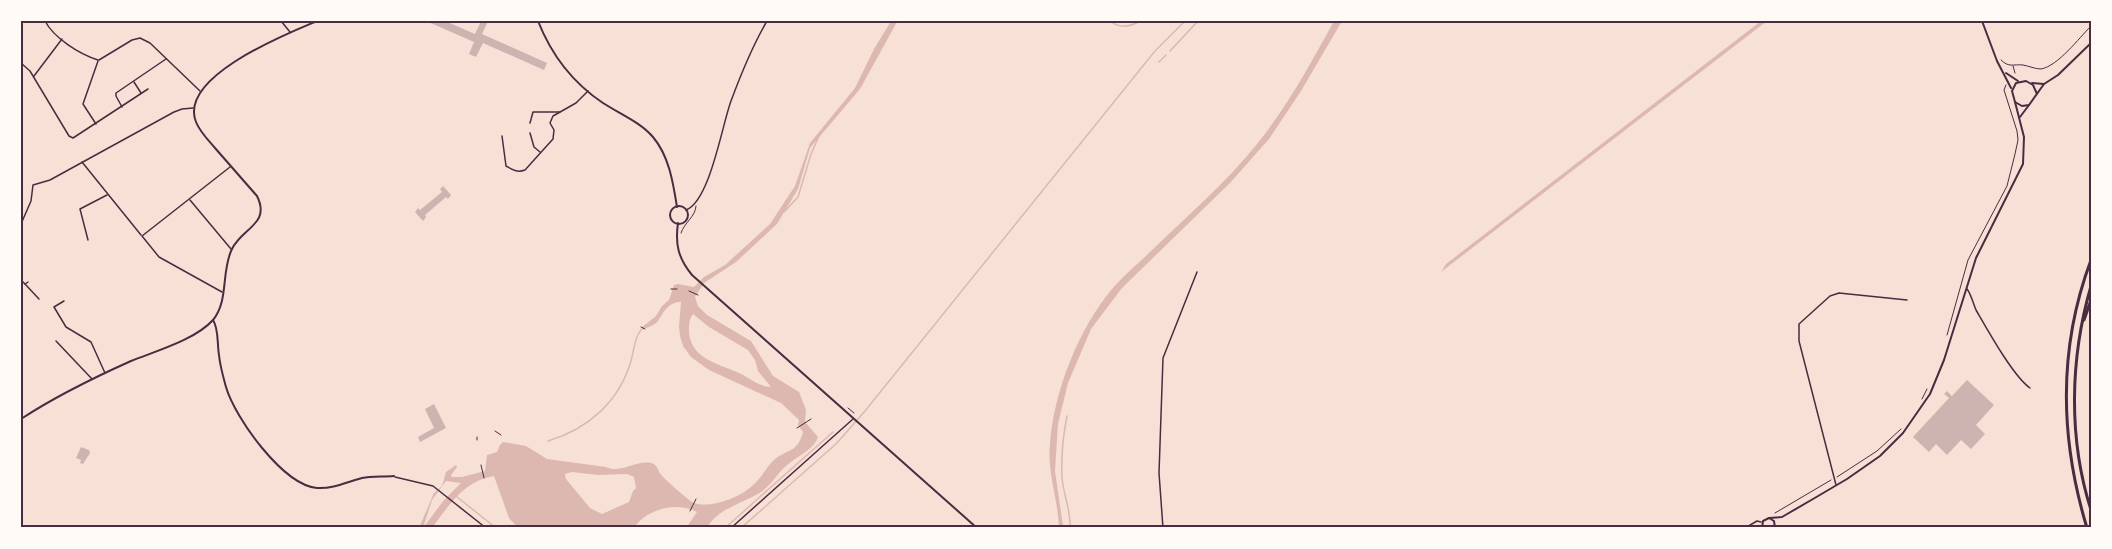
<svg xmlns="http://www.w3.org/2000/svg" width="2112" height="549" font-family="'Nunito Sans',sans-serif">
	<rect width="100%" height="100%" fill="#f7e1d7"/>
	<g fill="#dcb8b0" fill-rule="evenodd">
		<path d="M 891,21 L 905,21 L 897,22 L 860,89 L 810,148 L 798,189 L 777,224 L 736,262 L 704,283 L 695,297 L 698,306 L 707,315 L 751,341 L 773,376 L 799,392 L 806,410 L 805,422 L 818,437 C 815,448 800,455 791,462 C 779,470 772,485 761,492 C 742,504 718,508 707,528 L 686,528 L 697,512 C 677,501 646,509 634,528 L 518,528 L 509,518 L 494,476 C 465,480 448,506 432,528 L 419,528 L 434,493 L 442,486 L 446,472 L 456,465 L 457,467 L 451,475 L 452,477 L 462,477 L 485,471 L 487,455 L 497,452 L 500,445 L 503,442 L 526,446 L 547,459 L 606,467 C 620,474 636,460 651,463 C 658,464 658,472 662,476 C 667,481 689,501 694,503 C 711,509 742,497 754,484 C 762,477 767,466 775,459 C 790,448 797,453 803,432 L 798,425 L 799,420 L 781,403 L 709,370 L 691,357 L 683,346 L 680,336 L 679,326 L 681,302 C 668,302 664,312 658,321 C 655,325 648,327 644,329 L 641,328 L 656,316 L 662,306 L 669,300 L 674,285 L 678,284 L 694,287 L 704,277 L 725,265 L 770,224 L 795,186 L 810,143 L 855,88 L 874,49 ZM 693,314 L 709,327 L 748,350 L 755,360 L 758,371 L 771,387 C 758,386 751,379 741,374 C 721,364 691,360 689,332 C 689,325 689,319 693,314 ZM 572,472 L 598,475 L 627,474 L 634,477 L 636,488 L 633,491 L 629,502 L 602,514 L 590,508 L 566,479 L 565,474 ZM 446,481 L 461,483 L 444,500 L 423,528 L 432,500 Z"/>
		<path d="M 1334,21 L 1342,21 L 1301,91 L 1269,139 L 1230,183 L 1122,288 L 1091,329 L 1068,383 L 1058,424 L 1055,471 L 1063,526 L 1063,528 L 1059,528 C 1058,498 1047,474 1050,443 C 1054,391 1079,328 1112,289 C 1124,275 1138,264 1151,251 C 1187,216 1226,183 1257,144 C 1287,107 1311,63 1334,21 Z"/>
		<polygon points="1761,21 1767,21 1441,272 1446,264"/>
	</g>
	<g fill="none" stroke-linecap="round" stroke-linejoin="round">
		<g stroke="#dcb8b0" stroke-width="1.5">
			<path d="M 1110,21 C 1120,29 1130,27 1140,21"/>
			<polyline points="1170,51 1198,21"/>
			<polyline points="1159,62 1166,55"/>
			<polyline points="784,212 798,197 811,154 819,136"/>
			<path d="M 1067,416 C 1063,436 1061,456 1062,477 C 1063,494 1071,510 1070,528"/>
			<path d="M 548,441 C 588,429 619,402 631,361 C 634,350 635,334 644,327"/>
			<polyline points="457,497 496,528"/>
			<polyline points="725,528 833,432"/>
			<polyline points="741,528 837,443 865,411 1155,51 1185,21"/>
		</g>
	</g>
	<g fill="#ccb4b1">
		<polygon points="426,21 445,21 475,34 481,21 488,21 482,34 547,63 544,70 483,43 476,57 469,54 474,42"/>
		<polygon points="443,186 451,195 448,199 446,197 425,215 426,217 423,221 415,212 418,208 420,210 442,192 440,189"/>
		<polygon points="1967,380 1994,405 1976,425 1985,434 1971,449 1961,440 1947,455 1936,444 1929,452 1913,437 1949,398 1944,394 1947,391 1952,396"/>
		<polygon points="434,404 446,428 420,442 418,437 434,428 425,409"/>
		<polygon points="81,447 89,450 90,453 83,464 80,463 81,460 76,458"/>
	</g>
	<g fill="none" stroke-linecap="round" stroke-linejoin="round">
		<g stroke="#4a2c40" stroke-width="1">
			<path d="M 2001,60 C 2009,68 2013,64 2023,65 C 2029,66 2035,69 2041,69 C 2058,66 2079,38 2091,26"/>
			<polyline points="2013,66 2015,73"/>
			<path d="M 681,233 C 684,223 696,216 696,206"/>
			<polyline points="671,289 677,289"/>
			<polyline points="689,291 698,295"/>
			<polyline points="641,327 645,329"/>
			<polyline points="1947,335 1968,260 2007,186 2015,154 2018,140 2017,131 2004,90 2006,85"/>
			<polyline points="1922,399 1927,389"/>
			<polyline points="848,408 854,413"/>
			<polyline points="797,428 811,419"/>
			<polyline points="495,431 501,435"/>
			<polyline points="477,437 477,440"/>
			<polyline points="481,465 484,478"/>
			<polyline points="1837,477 1877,451 1901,429"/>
			<polyline points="690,511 696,499"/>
			<polyline points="1775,513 1831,480"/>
		</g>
		<g stroke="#4a2c40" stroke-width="1.5">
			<path d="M 45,21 C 54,38 79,54 98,60"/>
			<polyline points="281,21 290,32"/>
			<polyline points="99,60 132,40 140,38 150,43 200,91"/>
			<polyline points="21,63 30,71 69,136 73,138 148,89"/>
			<polyline points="34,76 62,39"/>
			<polyline points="134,82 141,93"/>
			<polyline points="122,107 116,96 116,93 166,59"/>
			<polyline points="530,123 533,112 560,112"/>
			<polyline points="96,124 83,104 98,61"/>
			<polyline points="530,133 534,147 540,152"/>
			<path d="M 502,136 L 506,166 C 513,170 517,173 525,170 L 553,139 L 554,130 L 550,123 L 553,116 L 576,103 L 588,91"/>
			<polyline points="82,162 141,235"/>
			<polyline points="190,200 231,249"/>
			<path d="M 686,210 C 710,201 722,125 731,101 C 741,74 753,45 767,21"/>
			<polyline points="21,224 31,201 33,185 50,180 174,112 182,109 193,108"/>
			<polyline points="88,240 80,209 107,195"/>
			<polyline points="21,280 25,284 28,282"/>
			<polyline points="25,284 39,299"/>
			<path d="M 1967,289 C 1971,294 1973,303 1976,310 C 1987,329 2013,376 2030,388"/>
			<polyline points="222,292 159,257 142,236 230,167"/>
			<polyline points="64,301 54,307 66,327 91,342 105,373"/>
			<polyline points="56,341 92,379"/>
			<polyline points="395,477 433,486 486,528"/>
			<polyline points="1836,485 1799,341 1799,324 1830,296 1839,293 1907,300"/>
			<polyline points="731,528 853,419"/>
			<polyline points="1163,528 1159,473 1163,358 1197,272"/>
			<polyline points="1745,528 1757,521 1761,522"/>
		</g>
		<g stroke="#4a2c40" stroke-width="2">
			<polyline points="2020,117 2029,105"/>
			<path d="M 213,320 C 219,329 217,344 219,355 C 220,366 223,376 226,387 C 235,418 283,485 317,488 C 333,489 347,482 362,478 C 372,476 383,477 394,476"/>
			<polyline points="1769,518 1782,517 1813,499 1847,479 1880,456 1903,433 1930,394 1944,360 1976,258 2023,164 2024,137 2015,102"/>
			<polyline points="1762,528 1763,521 1769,518 1774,521 1775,528"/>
		</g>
		<g stroke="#4a2c40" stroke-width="2">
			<path d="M 538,21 C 551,54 573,83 603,103 C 620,114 640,122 653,137 C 669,156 673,182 677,207"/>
			<polyline points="1982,21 1997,61 2011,88"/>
			<polyline points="2006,73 2018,81"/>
			<polyline points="2032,83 2044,84"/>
			<polyline points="2037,94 2033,85 2026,81 2016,83 2012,91 2015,102 2022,106 2029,105 2044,84 2058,75 2091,43"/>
			<circle cx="679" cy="215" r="9"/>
			<path d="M 678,223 C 675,244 678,258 692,275 L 977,528"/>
			<path d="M 21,419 C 56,396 93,378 131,361 C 156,351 195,340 213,320 C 229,301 221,270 232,249 C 242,228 271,224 257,196 C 243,180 229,164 215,148 C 208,140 200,132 196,122 C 178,77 286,34 317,21"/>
		</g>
		<g stroke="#4a2c40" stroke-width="3">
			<path d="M 2091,286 C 2070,358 2068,438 2091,510"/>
			<polyline points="2084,320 2091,300"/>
			<path d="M 2087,528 C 2060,439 2058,348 2091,260"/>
		</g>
	</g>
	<rect width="2112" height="549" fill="none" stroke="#fffaf5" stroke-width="45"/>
	<rect x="22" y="22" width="2068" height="504" fill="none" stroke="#4a2c40" stroke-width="2"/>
</svg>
